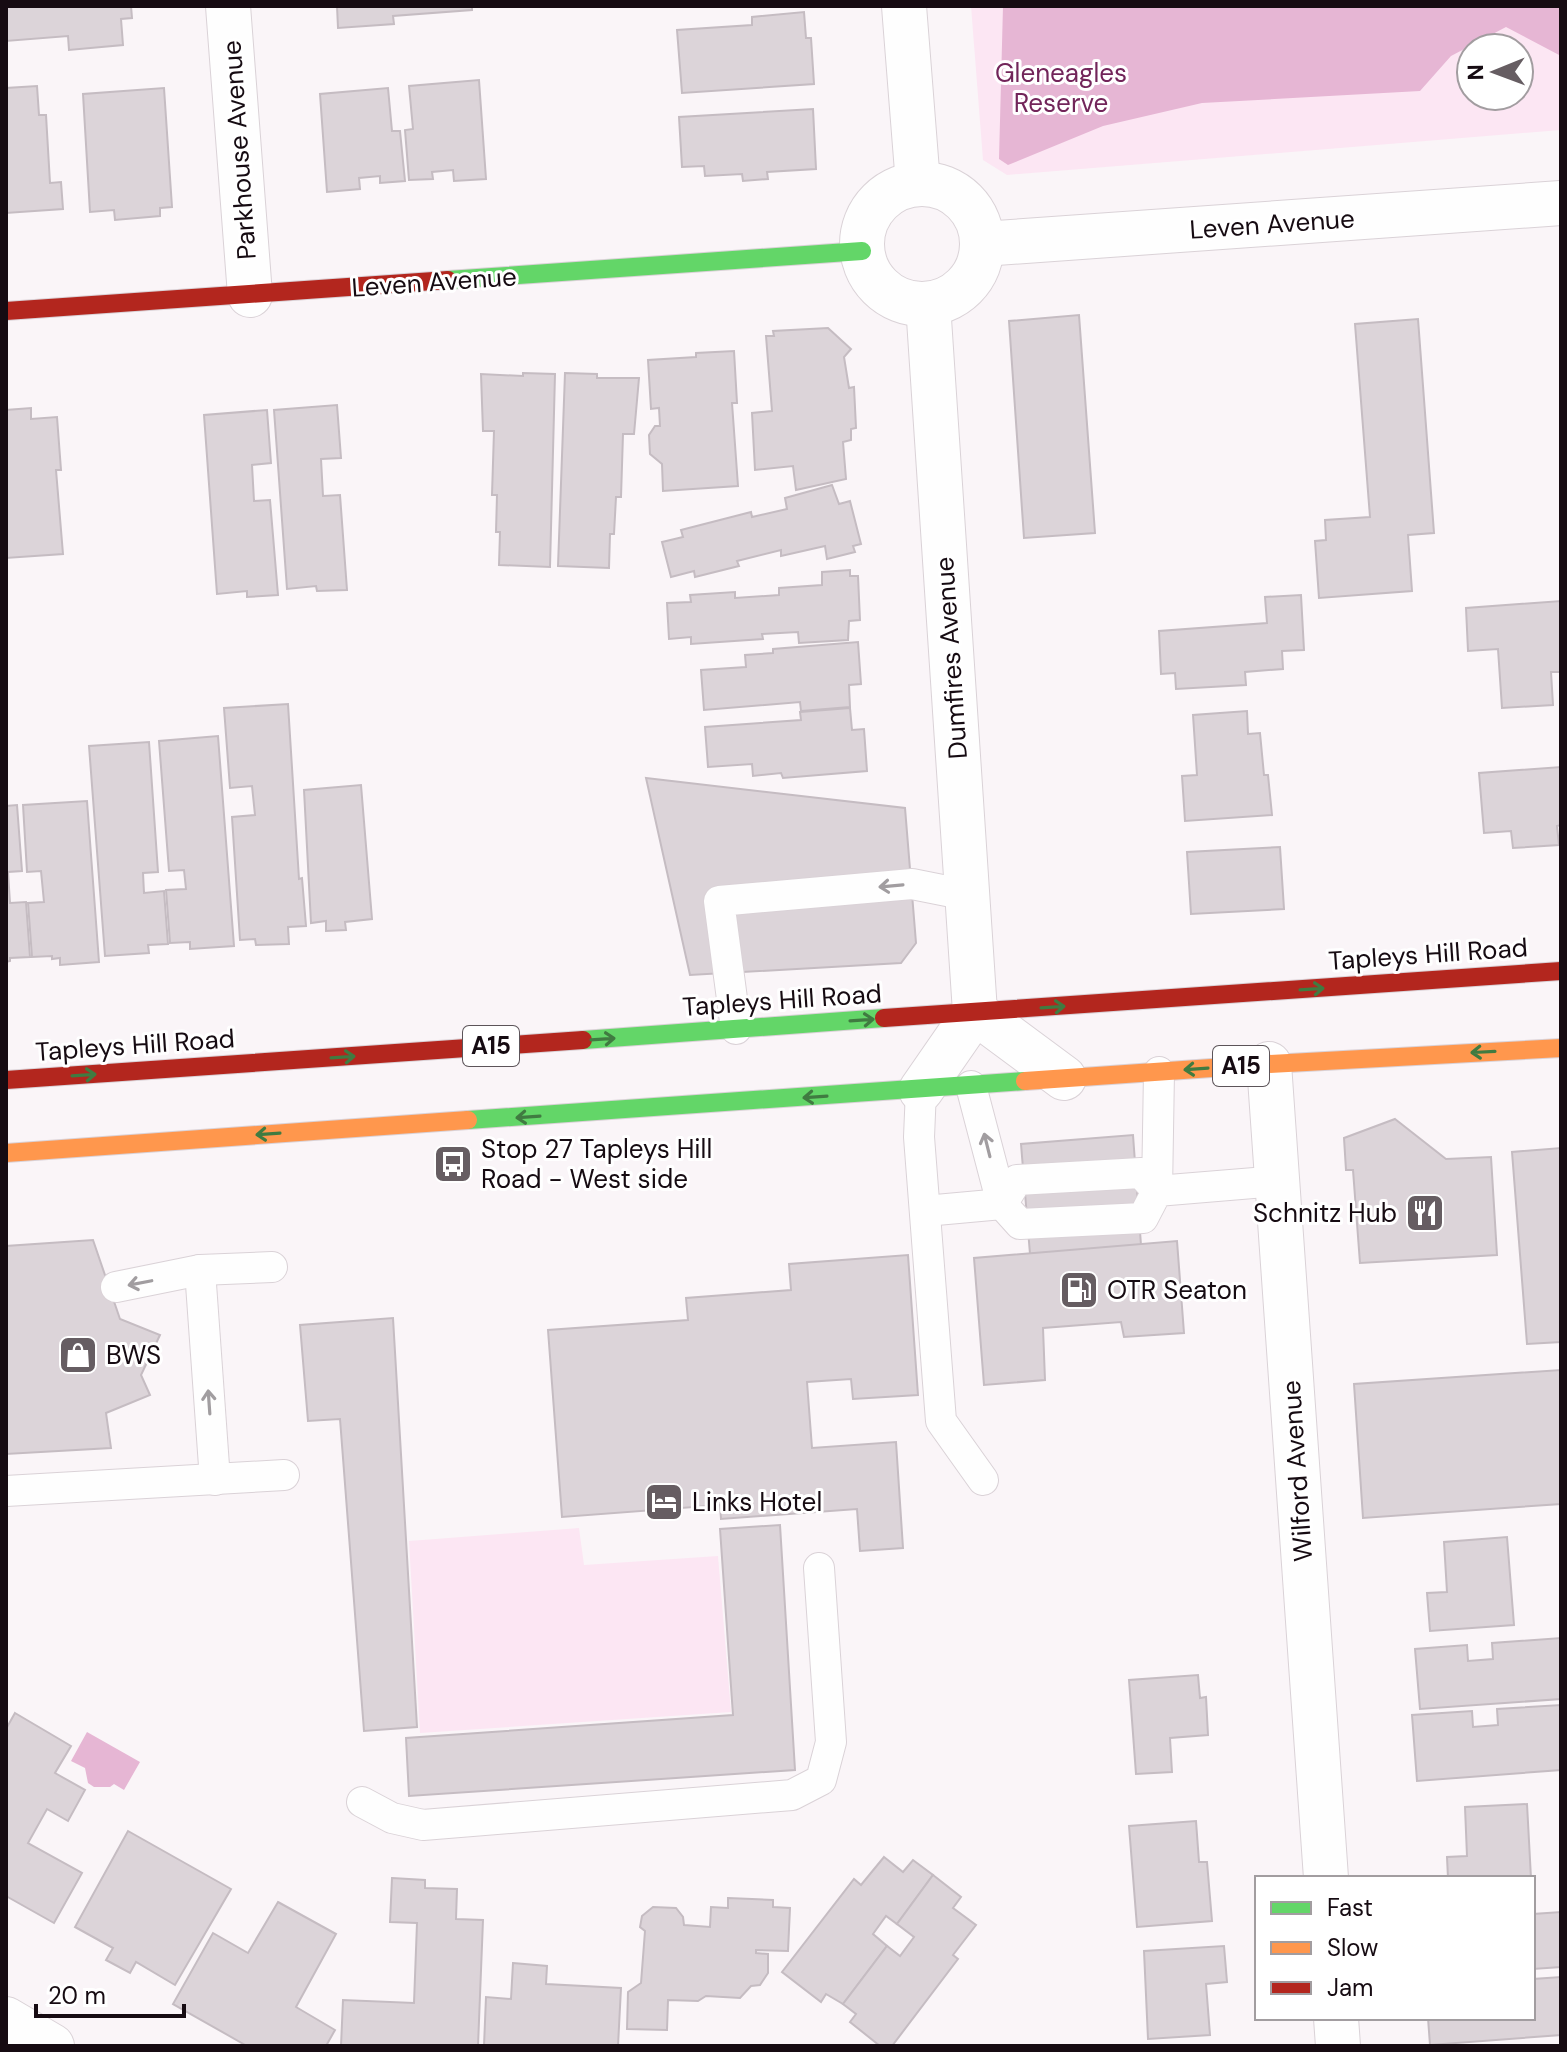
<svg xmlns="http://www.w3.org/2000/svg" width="1567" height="2052" font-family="'DM Sans',sans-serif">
	<rect width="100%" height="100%" fill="#faf5f8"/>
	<g fill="#fce6f3" fill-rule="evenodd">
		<path d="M 971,6 L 1561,6 L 1561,130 L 1007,175 L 983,160 ZM 1471,48 L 1519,48 L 1519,96 L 1471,96 Z"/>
		<polygon points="579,1528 584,1565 718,1556 731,1712 420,1733 409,1541"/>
	</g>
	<g fill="#e6b6d4">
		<polygon points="1003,6 1561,6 1561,56 1506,27 1451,56 1420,91 1202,103 1103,126 1008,165 999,159"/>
		<polygon points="87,1732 140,1762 124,1790 114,1784 110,1787 94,1787 88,1783 85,1768 71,1761"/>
	</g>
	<g fill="#dcd4d9" stroke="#c5bcc2" stroke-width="2">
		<polygon points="6,6 131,6 132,18 121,19 123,45 69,50 68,36 6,41"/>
		<polygon points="325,6 472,6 472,10 393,16 394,24 338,28 337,6"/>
		<polygon points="804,12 806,38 811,38 814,84 682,93 677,30 752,25 752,17"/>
		<polygon points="479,80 486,179 454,181 453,170 432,172 433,179 409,180 405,130 413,129 409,86"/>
		<polygon points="37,86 39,115 46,115 50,183 61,182 63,209 6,213 6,88"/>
		<polygon points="164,88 172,207 160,208 160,216 115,220 114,210 90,212 83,94"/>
		<polygon points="388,88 392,131 400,131 405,181 380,183 380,176 359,178 360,189 327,192 320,94"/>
		<polygon points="813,109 816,169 767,172 768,179 743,181 742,174 705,176 704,166 682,167 679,117"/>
		<polygon points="1079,315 1095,533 1024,538 1009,321"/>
		<polygon points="1418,319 1434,533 1408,535 1412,591 1319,598 1315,541 1326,540 1325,520 1370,517 1355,324"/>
		<polygon points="828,328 851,349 844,357 849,388 854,387 856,428 851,429 851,440 843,442 846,479 796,490 793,466 755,470 752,413 772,411 766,336 774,336 773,331"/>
		<polygon points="734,351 737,403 732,403 738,486 663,491 662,464 650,454 649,435 655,426 660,426 659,408 651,409 648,360 696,357 696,353"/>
		<polygon points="523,373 555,374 550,567 499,565 500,532 496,532 497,495 492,495 494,431 483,431 481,374 523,376"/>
		<polygon points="565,373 597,374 597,378 639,378 634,434 623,434 621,497 616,497 614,534 610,534 609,568 558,566"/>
		<polygon points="337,405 341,458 321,459 323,496 340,495 347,590 317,591 316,586 287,589 274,410"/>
		<polygon points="31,408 31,419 57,417 61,470 56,470 63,554 6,558 6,410"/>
		<polygon points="267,410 271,463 252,465 254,501 270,500 278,595 247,597 247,591 217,594 204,415"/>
		<polygon points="832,485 839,504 850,501 861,544 853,546 855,552 827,559 825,546 781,556 781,550 737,561 739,566 695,577 694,571 671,577 662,542 683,537 681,530 751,512 752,517 787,509 785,498"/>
		<polygon points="850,570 850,576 858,576 860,620 849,621 848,640 799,643 798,632 762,634 763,639 691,644 691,637 669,639 667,603 691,602 690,595 735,592 735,598 779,595 779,588 822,585 822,572"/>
		<polygon points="1301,595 1304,650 1282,651 1283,669 1245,672 1246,685 1176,689 1175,673 1161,674 1159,631 1267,623 1265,597"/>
		<polygon points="1561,601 1561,672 1551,672 1553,705 1502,708 1498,649 1468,651 1466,608"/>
		<polygon points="858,642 861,684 849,685 850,707 801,711 800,702 704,710 701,670 746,667 745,655 773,653 773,649"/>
		<polygon points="288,704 299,879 302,878 306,926 288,927 289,944 256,945 255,939 240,940 232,817 255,815 252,786 230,788 224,708"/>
		<polygon points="850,708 852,730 864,729 867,771 783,778 781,773 753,776 752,764 708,767 705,727 801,720 800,712"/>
		<polygon points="1247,711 1248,734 1260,733 1264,775 1268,775 1272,815 1185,821 1182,776 1197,775 1193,715"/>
		<polygon points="218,736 234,946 190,949 190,942 170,943 166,890 186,889 184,870 169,871 159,741"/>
		<polygon points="149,742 158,872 143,873 144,893 164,891 168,944 148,945 149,953 105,956 89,746"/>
		<polygon points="1561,767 1561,825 1557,826 1559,845 1513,848 1511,831 1484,833 1479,773"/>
		<polygon points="646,778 905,808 916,943 901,963 690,975"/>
		<polygon points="361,785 372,919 345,922 346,930 326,931 326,921 311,923 304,790"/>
		<polygon points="87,801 99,962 60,965 60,958 52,959 52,956 32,957 28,903 44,902 41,871 27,872 23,805"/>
		<polygon points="17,805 22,871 8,872 10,903 26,902 30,957 10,958 10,961 6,962 6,806"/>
		<polygon points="1280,847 1284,909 1191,914 1187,852"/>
		<polygon points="1395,1119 1446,1159 1491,1157 1497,1255 1360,1263 1353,1170 1346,1170 1344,1138"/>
		<polygon points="1133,1135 1141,1245 1030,1254 1021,1144"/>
		<polygon points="1561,1148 1561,1342 1527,1344 1512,1152"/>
		<polygon points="93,1240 120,1319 160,1335 141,1375 150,1395 106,1413 111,1448 6,1454 6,1246"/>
		<polygon points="1177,1241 1184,1333 1124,1337 1121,1322 1043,1328 1045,1380 984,1385 974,1258"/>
		<polygon points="908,1255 918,1395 853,1399 851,1379 807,1382 812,1448 896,1442 903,1548 860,1551 857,1509 721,1519 720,1505 562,1517 548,1330 688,1320 686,1298 791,1290 789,1264"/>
		<polygon points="393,1318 417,1727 364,1731 340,1419 308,1421 300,1325"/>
		<polygon points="1561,1370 1561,1504 1363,1518 1354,1384"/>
		<polygon points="780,1525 795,1770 409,1796 406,1738 733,1715 720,1529"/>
		<polygon points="1507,1537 1514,1625 1430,1631 1427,1593 1447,1592 1444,1542"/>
		<polygon points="1561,1638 1561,1699 1420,1709 1415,1649 1467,1645 1468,1661 1493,1659 1492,1643"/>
		<polygon points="1198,1675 1200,1698 1206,1697 1208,1735 1170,1738 1172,1772 1136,1774 1129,1680"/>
		<polygon points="1561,1705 1561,1770 1417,1781 1412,1715 1472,1711 1473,1727 1498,1725 1497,1709"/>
		<polygon points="15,1713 71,1746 55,1773 85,1790 68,1821 47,1809 28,1843 82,1873 54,1923 6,1896 6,1729"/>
		<polygon points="1527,1804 1531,1878 1448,1878 1447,1857 1467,1856 1465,1807"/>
		<polygon points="1196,1821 1199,1862 1207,1862 1212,1921 1137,1927 1129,1826"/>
		<polygon points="128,1831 231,1889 175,1985 136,1962 130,1973 106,1960 113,1948 75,1927"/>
		<polygon points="884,1857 903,1872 913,1860 933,1875 897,1924 886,1916 873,1934 887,1946 843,2004 826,1994 821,2002 782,1972 854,1879 861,1885"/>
		<polygon points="933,1875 961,1897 953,1908 976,1925 953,1955 958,1959 892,2046 880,2046 850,2022 856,2014 843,2004 887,1946 900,1956 914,1937 897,1924"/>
		<polygon points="392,1878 425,1880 425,1888 457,1889 456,1919 483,1920 478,2046 341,2046 343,2000 414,2003 417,1923 390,1922"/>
		<polygon points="728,1898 773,1900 773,1907 790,1908 788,1951 756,1950 756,1953 768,1954 768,1973 760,1985 751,1986 740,1998 706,1996 698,2001 668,2000 667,2030 627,2029 628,1992 641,1983 645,1931 640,1927 642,1916 653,1907 676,1908 683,1917 684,1925 710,1927 711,1907 728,1908"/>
		<polygon points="278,1902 336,1934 296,2007 335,2030 326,2046 247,2046 173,2004 213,1933 248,1953"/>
		<polygon points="1561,1912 1561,1967 1533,1969 1533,1914"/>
		<polygon points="1224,1946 1227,1982 1206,1984 1210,2035 1148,2039 1144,1951"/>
		<polygon points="513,1963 547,1966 546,1984 621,1988 618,2046 484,2046 486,1997 511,1999"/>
		<polygon points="1561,1977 1561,2035 1430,2045 1428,2018 1533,2018 1533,1979"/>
	</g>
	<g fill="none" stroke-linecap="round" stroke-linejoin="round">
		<g stroke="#dad2d7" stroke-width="32">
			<g id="lane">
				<polyline points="736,1029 719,901 912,884 967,895"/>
				<polyline points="971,1086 1002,1204 1020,1224 1143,1218 1157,1191 1278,1181"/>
				<polyline points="921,1090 919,1137 941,1421 983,1480"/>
				<polyline points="1157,1191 1159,1072"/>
				<polyline points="1002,1204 1017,1180 1141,1173 1157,1191"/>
				<polyline points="925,1211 1002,1204"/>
				<polyline points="200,1270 215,1480"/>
				<polyline points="116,1287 200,1270 272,1267"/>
				<polyline points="6,1491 284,1475"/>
				<polyline points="362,1802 392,1818 423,1825 792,1795 821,1780 831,1742 819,1568"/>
			</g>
		</g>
		<g stroke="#dad2d7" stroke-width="46">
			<g id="street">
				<polyline points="228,6 250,295"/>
				<polyline points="904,6 918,184"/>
				<circle cx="922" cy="244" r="60"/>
				<polyline points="982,244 1561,203"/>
				<polyline points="975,1012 1064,1078"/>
				<polyline points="1269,1064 1326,1878"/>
				<polyline points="921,1090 975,1012 928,304"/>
				<polyline points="1336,2018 1338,2046"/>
				<polyline points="6,2019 52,2046"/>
			</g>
		</g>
		<g stroke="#dad2d7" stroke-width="20">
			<g id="fast">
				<polyline points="448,280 862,251"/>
				<polyline points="583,1040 884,1018"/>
				<polyline points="468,1120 1025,1081"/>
			</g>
		</g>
		<g stroke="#dad2d7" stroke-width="20">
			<g id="slow">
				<polyline points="1025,1081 1269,1064 1561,1048"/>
				<polyline points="6,1153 468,1120"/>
			</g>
		</g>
		<g stroke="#dad2d7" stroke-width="20">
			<g id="jam">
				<polyline points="6,311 448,280"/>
				<polyline points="884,1018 1561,971"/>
				<polyline points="6,1080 583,1040"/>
			</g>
		</g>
		<use href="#lane" stroke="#fefefe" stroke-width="30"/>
		<use href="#street" stroke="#fefefe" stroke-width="44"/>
		<use href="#fast" stroke="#63d668" stroke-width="18"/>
		<use href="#slow" stroke="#ff974d" stroke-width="18"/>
		<use href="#jam" stroke="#b3261e" stroke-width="18"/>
	</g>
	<defs><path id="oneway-shaft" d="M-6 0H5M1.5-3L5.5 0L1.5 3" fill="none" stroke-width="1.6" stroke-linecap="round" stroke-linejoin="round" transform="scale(2)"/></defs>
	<g stroke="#a19da0">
		<use href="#oneway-shaft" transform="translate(891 886) rotate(175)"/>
		<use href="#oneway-shaft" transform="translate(987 1145) rotate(-104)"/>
		<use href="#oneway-shaft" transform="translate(140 1283) rotate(169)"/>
		<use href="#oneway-shaft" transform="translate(209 1402) rotate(-94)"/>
	</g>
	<g stroke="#407b41">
		<use href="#oneway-shaft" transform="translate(1312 989) rotate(-4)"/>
		<use href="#oneway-shaft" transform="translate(1053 1007) rotate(-4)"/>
		<use href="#oneway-shaft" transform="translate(862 1020) rotate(-4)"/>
		<use href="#oneway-shaft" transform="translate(603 1039) rotate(-4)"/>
		<use href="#oneway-shaft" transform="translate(1483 1052) rotate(177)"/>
		<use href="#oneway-shaft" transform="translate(343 1057) rotate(-4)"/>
		<use href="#oneway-shaft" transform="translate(1196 1069) rotate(176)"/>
		<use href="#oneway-shaft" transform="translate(84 1075) rotate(-4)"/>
		<use href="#oneway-shaft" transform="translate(815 1097) rotate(176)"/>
		<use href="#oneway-shaft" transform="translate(528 1117) rotate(176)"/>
		<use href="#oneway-shaft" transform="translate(268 1134) rotate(176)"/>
	</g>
	<defs>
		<g id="bus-square" transform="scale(2)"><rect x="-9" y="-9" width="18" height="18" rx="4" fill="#665d62" stroke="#fff"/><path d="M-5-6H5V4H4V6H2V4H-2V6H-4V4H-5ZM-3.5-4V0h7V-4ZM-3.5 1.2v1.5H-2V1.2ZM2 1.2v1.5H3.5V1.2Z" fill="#fff"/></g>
		<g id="restaurant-square" transform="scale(2)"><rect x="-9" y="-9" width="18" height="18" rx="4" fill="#665d62" stroke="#fff"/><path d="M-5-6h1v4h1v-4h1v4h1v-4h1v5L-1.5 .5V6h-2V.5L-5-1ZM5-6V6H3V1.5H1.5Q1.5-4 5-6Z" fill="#fff"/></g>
		<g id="fuel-square" transform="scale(2)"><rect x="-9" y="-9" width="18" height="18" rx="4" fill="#665d62" stroke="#fff"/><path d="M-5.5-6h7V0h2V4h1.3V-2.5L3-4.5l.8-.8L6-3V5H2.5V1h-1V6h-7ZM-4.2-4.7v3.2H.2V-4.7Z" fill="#fff"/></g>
		<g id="shop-square" transform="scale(2)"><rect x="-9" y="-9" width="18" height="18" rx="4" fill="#665d62" stroke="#fff"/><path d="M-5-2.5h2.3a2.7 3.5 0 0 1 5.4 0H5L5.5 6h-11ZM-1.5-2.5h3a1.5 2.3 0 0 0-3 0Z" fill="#fff"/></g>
		<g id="hotel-square" transform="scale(2)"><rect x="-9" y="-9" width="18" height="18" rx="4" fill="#665d62" stroke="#fff"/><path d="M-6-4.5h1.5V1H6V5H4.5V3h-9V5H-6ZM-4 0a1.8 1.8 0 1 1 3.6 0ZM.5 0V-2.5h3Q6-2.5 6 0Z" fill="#fff"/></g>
	</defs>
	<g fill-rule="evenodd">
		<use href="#bus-square" x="453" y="1164"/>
		<use href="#restaurant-square" x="1425" y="1213"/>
		<use href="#fuel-square" x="1079" y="1290"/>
		<use href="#shop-square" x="78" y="1355"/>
		<use href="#hotel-square" x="664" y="1502"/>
	</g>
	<g text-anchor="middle" stroke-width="6" stroke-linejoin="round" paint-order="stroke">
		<g fill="#fff" stroke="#5c5459" stroke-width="2">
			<rect x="463" y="1026" width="56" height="40" rx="6"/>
			<rect x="1213" y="1046" width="56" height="40" rx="6"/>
		</g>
		<g font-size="24" font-weight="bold" fill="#160b12">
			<text x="491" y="1054">A15</text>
			<text x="1241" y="1074">A15</text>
		</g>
		<g font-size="26" fill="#72255a" stroke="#fff">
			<text x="1061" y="82">Gleneagles<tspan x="1061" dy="30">Reserve</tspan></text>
		</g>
		<g font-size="26" fill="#160b12" stroke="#fff">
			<text transform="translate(239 150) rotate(-94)" y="9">Parkhouse Avenue</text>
			<text transform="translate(1272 224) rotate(-4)" y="9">Leven Avenue</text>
			<text transform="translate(434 282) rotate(-4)" y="9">Leven Avenue</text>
			<text transform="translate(951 658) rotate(-94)" y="9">Dumfires Avenue</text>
			<text transform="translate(1428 954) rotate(-4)" y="9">Tapleys Hill Road</text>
			<text transform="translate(782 1000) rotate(-4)" y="9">Tapleys Hill Road</text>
			<text transform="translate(135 1045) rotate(-4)" y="9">Tapleys Hill Road</text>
			<text transform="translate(1297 1471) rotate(-94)" y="9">Wilford Avenue</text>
		</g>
		<g font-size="26" fill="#160b12" stroke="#fff" text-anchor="start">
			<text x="481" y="1158">Stop 27 Tapleys Hill<tspan x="481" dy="30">Road - West side</tspan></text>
			<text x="1397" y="1222" text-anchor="end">Schnitz Hub</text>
			<text x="1107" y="1299">OTR Seaton</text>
			<text x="106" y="1364">BWS</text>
			<text x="692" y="1511">Links Hotel</text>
		</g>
	</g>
	<rect width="1567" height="2052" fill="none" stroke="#160b12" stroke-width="16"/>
	<rect x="1255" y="1876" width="280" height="144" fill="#ffffff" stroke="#a29da0" stroke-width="2"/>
	<rect x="1271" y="1902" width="40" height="12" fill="#63d668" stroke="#a29da0" stroke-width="2"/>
	<text x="1327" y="1916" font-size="24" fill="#160b12">Fast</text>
	<rect x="1271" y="1942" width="40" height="12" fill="#ff974d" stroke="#a29da0" stroke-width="2"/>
	<text x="1327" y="1956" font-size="24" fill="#160b12">Slow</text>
	<rect x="1271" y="1982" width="40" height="12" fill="#b3261e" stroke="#a29da0" stroke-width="2"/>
	<text x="1327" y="1996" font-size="24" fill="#160b12">Jam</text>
	<g transform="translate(1495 72) rotate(269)"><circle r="38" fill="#ffffff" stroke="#a29da0" stroke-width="2"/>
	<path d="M0-6L14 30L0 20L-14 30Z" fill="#665d62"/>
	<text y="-12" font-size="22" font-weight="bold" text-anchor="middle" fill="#160b12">N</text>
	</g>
	<path d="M36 2004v12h148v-12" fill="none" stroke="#160b12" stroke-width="4"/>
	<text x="48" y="2004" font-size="24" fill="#160b12" stroke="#ffffff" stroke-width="6" paint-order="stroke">20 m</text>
</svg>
